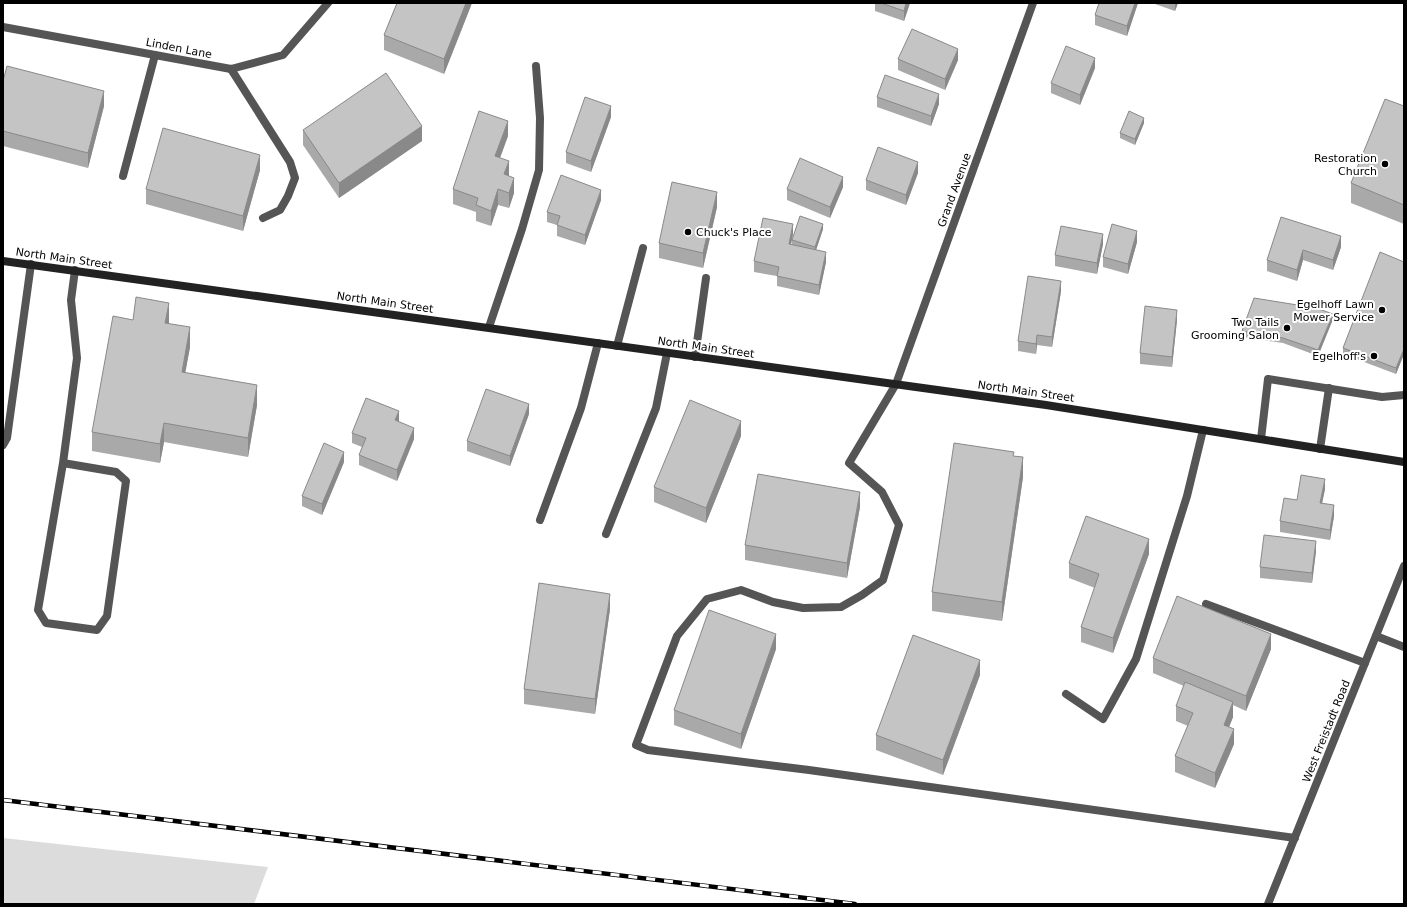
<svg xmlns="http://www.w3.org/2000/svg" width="1407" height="907" font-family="'DejaVu Sans',sans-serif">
	<rect width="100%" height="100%" fill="#fff"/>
	<polygon fill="#dcdcdc" points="3,838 268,867 254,904 3,904"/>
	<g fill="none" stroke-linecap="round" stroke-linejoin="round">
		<g stroke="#555" stroke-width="8">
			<polyline points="231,69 290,162 295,178 288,196 280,210 263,218"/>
			<polyline points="123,176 155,55"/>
			<polyline points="489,327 522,229 539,170 540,118 536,66"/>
			<polyline points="617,346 643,248"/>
			<polyline points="695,357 706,278"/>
			<polyline points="896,384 849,463 882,492 899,525 883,580 862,595 841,607 803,608 773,602 741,590 707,599 677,636 636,745 648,750 809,770 1295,838"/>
			<polyline points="1261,439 1268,379 1382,397 1404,395"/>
			<polyline points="3,445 7,438 31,264"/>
			<polyline points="1320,449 1329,388"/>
			<polyline points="63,463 116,472 126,481 107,616 97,630 46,623 38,610 63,463 77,358 71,300 75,270"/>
			<polyline points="540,520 581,408 598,343"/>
			<polyline points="606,534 656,408 667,353"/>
			<polyline points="1206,604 1365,663"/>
			<polyline points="1376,636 1404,647"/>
			<polyline points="1066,694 1103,719 1136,659 1187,496 1203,430"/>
		</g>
		<g stroke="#555" stroke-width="8">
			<polyline points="3,27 231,69 283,55 328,3"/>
			<polyline points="896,384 1033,3"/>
		</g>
		<polyline stroke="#555" stroke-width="8" points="1268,904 1404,566"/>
		<polyline stroke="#222" stroke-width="8" points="3,261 1046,405 1404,462"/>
		<g stroke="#000" stroke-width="4.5">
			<polyline id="rail" points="3,800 855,904"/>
		</g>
		<use href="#rail" stroke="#fff" stroke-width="3" stroke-dasharray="9" stroke-linecap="butt"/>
	</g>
	<g fill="#a9a9a9">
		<polygon points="397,3 472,3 444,74 384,50 384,35"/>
		<polygon points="875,3 910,3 904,21 875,11"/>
		<polygon points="1138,3 1127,36 1095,25 1095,15"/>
		<polygon points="1152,3 1178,3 1175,11"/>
		<polygon points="898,59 958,60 945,90 898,70"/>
		<polygon points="1095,68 1080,105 1051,93 1051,83"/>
		<polygon points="3,81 104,106 88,168 3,146"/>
		<polygon points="877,97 939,104 931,126 877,107"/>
		<polygon points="1404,106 1404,224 1351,203 1351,183"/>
		<polygon points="611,117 591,172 566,163 566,152"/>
		<polygon points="1144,123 1135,145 1120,138 1120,133"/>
		<polygon points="303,130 422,141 339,198 303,145"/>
		<polygon points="508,136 500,158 509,176 514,193 509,208 498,205 491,226 476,221 476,212 453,204 453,189"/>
		<polygon points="260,170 243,231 146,204 146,189"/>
		<polygon points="918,173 906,205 866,190 866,180"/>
		<polygon points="843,187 830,218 787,200 787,189"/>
		<polygon points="601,200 585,245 557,236 557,225 547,222 547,212"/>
		<polygon points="717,207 703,268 659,258 659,243"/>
		<polygon points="1281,217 1341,247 1333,270 1303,260 1297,281 1267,271 1267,260"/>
		<polygon points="823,229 816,250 826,262 819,295 777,286 777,276 754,272 754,261 793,234 791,245 792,245 792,240"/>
		<polygon points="1137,242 1128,274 1103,267 1103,257"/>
		<polygon points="1103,244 1097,274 1055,266 1055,255"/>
		<polygon points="1404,262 1404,354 1396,374 1343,354 1343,348"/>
		<polygon points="1061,291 1052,347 1037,345 1036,354 1018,351 1018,341"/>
		<polygon points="1333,319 1318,356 1283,343 1242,337 1242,331"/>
		<polygon points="133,320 169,323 190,347 185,372 257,405 248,457 164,442 160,463 92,451 92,432"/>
		<polygon points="1177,320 1172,367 1140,364 1140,353"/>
		<polygon points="529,414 510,466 467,451 467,441"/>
		<polygon points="399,421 399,422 414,439 397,481 359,465 359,455 362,447 352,443 352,433"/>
		<polygon points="741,436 706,523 654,502 654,487"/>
		<polygon points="1014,456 1023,477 1002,621 932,611 932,592"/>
		<polygon points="344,462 322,515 302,506 302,496"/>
		<polygon points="1325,489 1322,503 1334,516 1330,540 1280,532 1280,521 1297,500"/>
		<polygon points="860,507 847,578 745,560 745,545"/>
		<polygon points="1316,551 1312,583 1260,578 1260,567"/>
		<polygon points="1149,554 1113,653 1081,642 1081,627 1095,588 1069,578 1069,563"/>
		<polygon points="610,609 595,714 524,704 524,689"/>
		<polygon points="776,649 741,749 674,725 674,710"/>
		<polygon points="1271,649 1246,711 1233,705 1233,717 1229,727 1234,744 1215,788 1175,772 1175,756 1188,726 1176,721 1176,706 1184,686 1153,673 1153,658"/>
		<polygon points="980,675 943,775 876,750 876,735"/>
	</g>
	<g fill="#898989">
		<polygon points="466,3 472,3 444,74 444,59"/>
		<polygon points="906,3 910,3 904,21 904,11"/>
		<polygon points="1135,3 1138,3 1127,36 1127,26"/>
		<polygon points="1175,3 1178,3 1175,11"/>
		<polygon points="958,49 958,60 945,90 945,79"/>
		<polygon points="1095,58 1095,68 1080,105 1080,95"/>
		<polygon points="104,91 104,106 88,168 88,153"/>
		<polygon points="939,94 939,104 931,126 931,116"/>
		<polygon points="611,106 611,117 591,172 591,161"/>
		<polygon points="1144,118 1144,123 1135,145 1135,139"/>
		<polygon points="508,121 508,136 495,171 495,156"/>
		<polygon points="422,126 422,141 339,198 339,183"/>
		<polygon points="260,155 260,170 243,231 243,216"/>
		<polygon points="509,161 509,176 504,174"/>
		<polygon points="918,162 918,173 906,205 906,195"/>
		<polygon points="843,177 843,187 830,218 830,207"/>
		<polygon points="514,178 514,193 509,208 509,193"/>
		<polygon points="498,189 498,205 491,226 491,211"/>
		<polygon points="601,190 601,200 585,245 585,235"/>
		<polygon points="717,192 717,207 703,268 703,253"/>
		<polygon points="793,224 793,234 789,254 789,244"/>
		<polygon points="823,224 823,229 815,253 815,247"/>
		<polygon points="1137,231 1137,242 1128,274 1128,264"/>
		<polygon points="1103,234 1103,244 1097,274 1097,263"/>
		<polygon points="1341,236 1341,247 1333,270 1333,260"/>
		<polygon points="1303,250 1303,260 1297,281 1297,270"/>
		<polygon points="826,252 826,262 819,295 819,285"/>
		<polygon points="1061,281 1061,291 1052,347 1052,337"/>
		<polygon points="169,303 169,323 165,342 165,323"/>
		<polygon points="1177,310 1177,320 1172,367 1172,357"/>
		<polygon points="1333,314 1333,319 1318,356 1318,350"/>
		<polygon points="190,327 190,347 182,391 182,372"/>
		<polygon points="1037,335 1037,345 1036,354 1036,344"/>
		<polygon points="1404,349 1404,354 1396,374 1396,368"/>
		<polygon points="257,385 257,405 248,457 248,438"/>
		<polygon points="529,404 529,414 510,466 510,456"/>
		<polygon points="399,411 399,421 395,431 395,420"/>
		<polygon points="741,421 741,436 706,523 706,508"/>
		<polygon points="164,423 164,442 160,463 160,444"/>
		<polygon points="414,428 414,439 397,481 397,470"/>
		<polygon points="344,452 344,462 322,515 322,504"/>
		<polygon points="1023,457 1023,477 1002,621 1002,602"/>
		<polygon points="1325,479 1325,489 1320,513 1320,503"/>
		<polygon points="860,492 860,507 847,578 847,563"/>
		<polygon points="1334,505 1334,516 1330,540 1330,530"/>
		<polygon points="1149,539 1149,554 1113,653 1113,638"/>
		<polygon points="1316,541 1316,551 1312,583 1312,573"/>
		<polygon points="610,594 610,609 595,714 595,699"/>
		<polygon points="776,634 776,649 741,749 741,734"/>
		<polygon points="1271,634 1271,649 1246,711 1246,696"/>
		<polygon points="980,660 980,675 943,775 943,760"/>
		<polygon points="1233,702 1233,717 1224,740 1224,725"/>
		<polygon points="1234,729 1234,744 1215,788 1215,773"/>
	</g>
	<g fill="#c4c4c4" stroke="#898989">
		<polygon points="397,3 466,3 444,59 384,35"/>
		<polygon points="881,3 906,3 904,11"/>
		<polygon points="1099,3 1135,3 1127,26 1095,15"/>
		<polygon points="912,29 958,49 945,79 898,59"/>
		<polygon points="1066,46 1095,58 1080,95 1051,83"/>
		<polygon points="7,66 104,91 88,153 3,131 3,81"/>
		<polygon points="386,73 422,126 339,183 303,130"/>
		<polygon points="885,75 939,94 931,116 877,97"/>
		<polygon points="585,97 611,106 591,161 566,152"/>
		<polygon points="1385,99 1404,106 1404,205 1351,183"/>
		<polygon points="479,111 508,121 495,156 509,161 504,174 514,178 509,193 498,189 491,211 476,205 478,198 453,189"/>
		<polygon points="1129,111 1144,118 1135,139 1120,133"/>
		<polygon points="163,128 260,155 243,216 146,189"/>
		<polygon points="878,147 918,162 906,195 866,180"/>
		<polygon points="800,158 843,177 830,207 787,189"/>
		<polygon points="561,175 601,190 585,235 557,225 560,216 547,212"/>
		<polygon points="672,182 717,192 703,253 659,243"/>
		<polygon points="800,216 823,224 815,247 792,240"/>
		<polygon points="1281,217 1341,236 1333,260 1303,250 1297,270 1267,260"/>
		<polygon points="763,218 793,224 789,244 826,252 819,285 777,276 779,267 754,261"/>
		<polygon points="1112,224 1137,231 1128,264 1103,257"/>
		<polygon points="1061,226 1103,234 1097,263 1055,255"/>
		<polygon points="1380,252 1404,262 1404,349 1396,368 1343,348"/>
		<polygon points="1028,276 1061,281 1052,337 1037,335 1036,344 1018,341"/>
		<polygon points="136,297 169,303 165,323 190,327 182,372 257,385 248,438 164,423 160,444 92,432 113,316 133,320"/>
		<polygon points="1254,298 1316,308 1333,314 1318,350 1283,338 1242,331"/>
		<polygon points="1145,306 1177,310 1172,357 1140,353"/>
		<polygon points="486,389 529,404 510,456 467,441"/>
		<polygon points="366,398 399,411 395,420 414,428 397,470 359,455 366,438 352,433"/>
		<polygon points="690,400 741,421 706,508 654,487"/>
		<polygon points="324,443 344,452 322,504 302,496"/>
		<polygon points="954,443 1014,452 1013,456 1023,457 1002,602 932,592"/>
		<polygon points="758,474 860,492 847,563 745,545"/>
		<polygon points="1301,475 1325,479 1320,503 1334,505 1330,530 1280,521 1284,498 1297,500"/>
		<polygon points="1086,516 1149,539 1113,638 1081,627 1099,574 1069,563"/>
		<polygon points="1264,535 1316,541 1312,573 1260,567"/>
		<polygon points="539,583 610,594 595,699 524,689"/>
		<polygon points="1177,596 1271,634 1246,696 1153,658"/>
		<polygon points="709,610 776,634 741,734 674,710"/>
		<polygon points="913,635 980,660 943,760 876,735"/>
		<polygon points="1185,682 1233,702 1224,725 1234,729 1215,773 1175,756 1193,713 1176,706"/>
	</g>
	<g fill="#000" stroke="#fff" stroke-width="1.5">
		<circle cx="1385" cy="164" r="4"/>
		<circle cx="688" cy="232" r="4"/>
		<circle cx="1382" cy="310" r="4"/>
		<circle cx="1287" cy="328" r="4"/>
		<circle cx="1374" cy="356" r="4"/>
	</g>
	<g text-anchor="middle" stroke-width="4" stroke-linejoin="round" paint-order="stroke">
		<g font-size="11" fill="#000" stroke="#fff">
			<text transform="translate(179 48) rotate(11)" y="4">Linden Lane</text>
			<text transform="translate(954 190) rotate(-70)" y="4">Grand Avenue</text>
			<text transform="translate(64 258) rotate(8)" y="4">North Main Street</text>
			<text transform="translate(385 302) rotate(8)" y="4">North Main Street</text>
			<text transform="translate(706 347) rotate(8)" y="4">North Main Street</text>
			<text transform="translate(1026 391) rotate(8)" y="4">North Main Street</text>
			<text transform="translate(1326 731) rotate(-68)" y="4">West Freistadt Road</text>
		</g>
		<g font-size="11" fill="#000" stroke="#fff" text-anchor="end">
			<text x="1377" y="162">Restoration<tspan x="1377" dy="13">Church</tspan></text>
			<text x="696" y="236" text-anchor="start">Chuck's Place</text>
			<text x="1374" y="308">Egelhoff Lawn<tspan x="1374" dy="13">Mower Service</tspan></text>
			<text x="1279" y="326">Two Tails<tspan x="1279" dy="13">Grooming Salon</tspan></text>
			<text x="1366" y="360">Egelhoff's</text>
		</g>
	</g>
	<rect width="1407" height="907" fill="none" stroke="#000000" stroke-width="8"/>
</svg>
